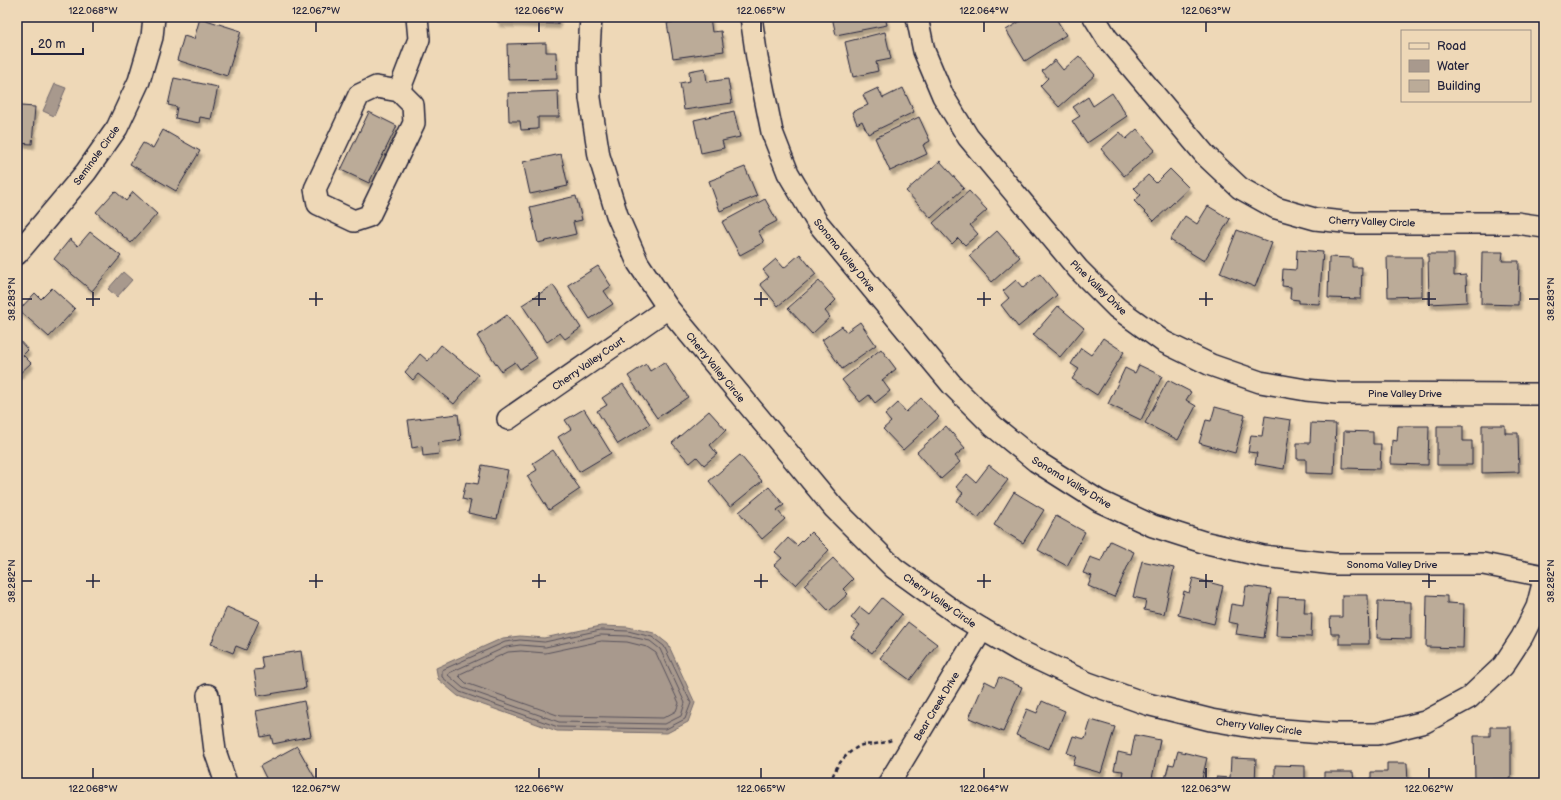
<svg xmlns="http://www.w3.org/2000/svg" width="1561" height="800" font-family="'Balsamiq Sans',sans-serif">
	<defs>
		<filter id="shadow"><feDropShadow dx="2.5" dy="4.5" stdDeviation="1" flood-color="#0004"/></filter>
	</defs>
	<rect width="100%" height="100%" fill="#eed8b7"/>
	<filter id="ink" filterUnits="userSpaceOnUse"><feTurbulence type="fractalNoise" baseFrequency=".025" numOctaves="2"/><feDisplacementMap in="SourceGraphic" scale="8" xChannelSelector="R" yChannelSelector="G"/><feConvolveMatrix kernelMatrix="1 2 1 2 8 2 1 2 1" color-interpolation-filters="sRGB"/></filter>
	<g filter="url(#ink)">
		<g fill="#a8998d" stroke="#72696c">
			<polygon points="55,84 66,88 54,116 43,111"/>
			<polygon points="123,272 132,280 117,297 108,289"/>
			<polygon points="601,626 628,627 654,633 668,644 695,703 688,722 667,733 557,731 458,696 438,679 436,668 503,638 520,636 544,638"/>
		</g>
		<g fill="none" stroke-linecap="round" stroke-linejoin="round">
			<g stroke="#58525c" stroke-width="1">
				<polygon points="601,630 628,631 652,637 664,646 691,703 685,719 666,729 558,727 460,692 442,677 442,670 505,642 520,640 544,642"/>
				<polygon points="601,635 627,636 650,641 660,649 685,703 681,716 665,724 559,722 463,688 448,675 449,673 506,647 520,645 545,647"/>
				<polygon points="602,641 627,642 647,647 656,653 679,703 676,711 663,718 560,716 466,683 459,676 460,674 508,652 521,651 545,653"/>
			</g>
		</g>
		<g fill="#bbab98" stroke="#22223b" filter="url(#shadow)">
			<polygon points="497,17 558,17 558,24 497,22"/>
			<polygon points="710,17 712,32 721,31 724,51 673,58 667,23"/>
			<polygon points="832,17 885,17 887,25 836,35"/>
			<polygon points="1027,17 1055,17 1066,35 1025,61 1006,30"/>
			<polygon points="200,18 241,31 227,76 177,60 184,36 194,39"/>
			<polygon points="885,32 891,59 876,62 878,71 853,77 845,42"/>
			<polygon points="546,43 546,52 556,52 557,79 508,80 507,44"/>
			<polygon points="1079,56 1095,75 1059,107 1040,86 1048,78 1042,71 1055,60 1063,70"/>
			<polygon points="705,68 707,82 728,79 732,103 684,110 680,83 690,81 689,71"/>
			<polygon points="174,78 218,87 211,119 200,117 199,123 175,118 177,107 168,105"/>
			<polygon points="878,88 883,98 903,88 914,112 868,134 862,121 857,124 852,112 868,105 863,95"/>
			<polygon points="558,91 559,117 538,117 538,129 521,130 520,121 509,121 508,93"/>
			<polygon points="1112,93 1127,116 1087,143 1072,121 1080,116 1073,107 1088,97 1093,106"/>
			<polygon points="17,101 21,102 21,106 35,107 32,144 17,143"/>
			<polygon points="734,111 740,137 722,141 724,148 701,153 694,120"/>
			<polygon points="369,112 397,126 369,183 341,170"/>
			<polygon points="919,117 930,141 923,145 927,154 890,171 875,138"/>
			<polygon points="1137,129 1155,150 1124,176 1101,149 1120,132 1126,139"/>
			<polygon points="163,130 200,151 176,191 130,164 143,143 153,148"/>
			<polygon points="561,154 568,186 530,194 523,162"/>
			<polygon points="940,161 964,188 931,218 906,191"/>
			<polygon points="745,167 757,196 720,211 709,181"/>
			<polygon points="1170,169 1189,188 1154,221 1134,201 1141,195 1134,188 1148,175 1156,183"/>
			<polygon points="115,191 126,201 133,192 157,214 131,243 96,212"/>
			<polygon points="969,191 987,210 970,225 978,234 965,245 958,238 952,244 933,223"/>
			<polygon points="576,196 582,220 573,222 576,234 538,243 530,207"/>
			<polygon points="765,199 777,221 758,231 764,242 740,255 722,222"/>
			<polygon points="1208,206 1230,219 1204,261 1170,240 1185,216 1197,224"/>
			<polygon points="1237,230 1272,243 1255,287 1220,273"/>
			<polygon points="997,231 1020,257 992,282 969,256"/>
			<polygon points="90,232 121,256 92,291 54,259 70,239 78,246"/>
			<polygon points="1297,250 1323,252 1319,304 1299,303 1299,300 1290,299 1291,287 1282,286 1283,269 1296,270"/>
			<polygon points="1482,252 1503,252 1502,261 1519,261 1518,305 1481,304"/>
			<polygon points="800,254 816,274 778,306 760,284 769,277 763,270 776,259 784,268"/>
			<polygon points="1428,254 1454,254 1454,276 1466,275 1467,302 1429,304"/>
			<polygon points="1329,257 1352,258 1352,267 1362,267 1361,299 1328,298"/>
			<polygon points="1387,257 1422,257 1422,296 1388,297"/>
			<polygon points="598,266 611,286 604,291 613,304 590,319 568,285"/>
			<polygon points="1040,274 1057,295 1018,327 1001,305 1009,298 1003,291 1016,280 1023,288"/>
			<polygon points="819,281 836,300 825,311 830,317 812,334 788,308"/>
			<polygon points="553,285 581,328 565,339 560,333 547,342 522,305"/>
			<polygon points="52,288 75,309 49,337 19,310 35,293 41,299"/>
			<polygon points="1058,306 1084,328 1060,357 1033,335"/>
			<polygon points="507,315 537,358 520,369 515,362 501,371 477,336"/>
			<polygon points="860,322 876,345 842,369 822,340 842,326 846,332"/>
			<polygon points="17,338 28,350 23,355 31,363 17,376"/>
			<polygon points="1103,338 1124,352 1097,395 1072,379 1079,369 1071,364 1081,348 1091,355"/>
			<polygon points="441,345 478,375 454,404 418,374 413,380 405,372 420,354 428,361"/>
			<polygon points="881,349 896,369 882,380 890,391 875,403 869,395 860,402 842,380"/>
			<polygon points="664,362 688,397 657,418 628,376 646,364 650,371"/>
			<polygon points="1139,365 1162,376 1141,420 1108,404 1125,368 1135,373"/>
			<polygon points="1168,380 1191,392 1186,400 1196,406 1178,440 1145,423"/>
			<polygon points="623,384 650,424 618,444 597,411 607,405 602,398"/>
			<polygon points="921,398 939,417 903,450 883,429 891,422 885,415 898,403 906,412"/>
			<polygon points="1215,407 1245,415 1235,453 1199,443 1206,420 1211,421"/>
			<polygon points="584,409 611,453 579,472 558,437 571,429 565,420"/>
			<polygon points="709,411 726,430 710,445 717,454 704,465 697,457 690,463 672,443"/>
			<polygon points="458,414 461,440 438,443 439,454 423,456 422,446 412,448 408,420"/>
			<polygon points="1265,416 1291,420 1284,469 1255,464 1257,453 1248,452 1251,435 1262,436"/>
			<polygon points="1311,423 1336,424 1334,474 1306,473 1306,459 1297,459 1297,443 1310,443"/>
			<polygon points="1482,425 1505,425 1505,433 1518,433 1519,472 1482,473"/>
			<polygon points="946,426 965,448 955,456 960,462 941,479 917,452"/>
			<polygon points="1398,426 1429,426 1428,465 1391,464 1392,440 1397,441"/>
			<polygon points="1437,426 1463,426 1463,441 1472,441 1472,465 1437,465"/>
			<polygon points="1344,431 1373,432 1373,444 1381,444 1380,469 1343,468"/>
			<polygon points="553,450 580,489 549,510 527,476 537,470 533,463"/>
			<polygon points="740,455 762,481 730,507 709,481"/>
			<polygon points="482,465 508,470 497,519 468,513 471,501 462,499 466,482 478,484"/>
			<polygon points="989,465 1008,480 978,518 957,501 963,493 956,487 967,474 976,482"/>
			<polygon points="769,487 784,505 777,510 785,519 762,539 739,512"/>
			<polygon points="1014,492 1044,510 1023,543 994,525"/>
			<polygon points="1056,516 1085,532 1067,566 1038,550"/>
			<polygon points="811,532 829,550 796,585 774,565 782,558 775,552 788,538 797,546"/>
			<polygon points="1110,541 1134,552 1114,597 1088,586 1092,576 1083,573 1090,557 1101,561"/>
			<polygon points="833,558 853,579 843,589 848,594 829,611 804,585"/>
			<polygon points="1142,561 1174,568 1164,614 1144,610 1146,600 1133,597"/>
			<polygon points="1193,578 1223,586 1214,624 1178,615 1184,591 1189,593"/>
			<polygon points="1246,586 1271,589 1264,638 1236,634 1238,624 1228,622 1231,604 1243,606"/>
			<polygon points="1342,595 1368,595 1369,644 1339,644 1339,634 1331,634 1330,617 1342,617"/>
			<polygon points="1427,595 1447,596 1447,603 1464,604 1463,648 1426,647"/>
			<polygon points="1278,597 1305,598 1304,613 1312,613 1311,637 1276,636"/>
			<polygon points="882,598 902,614 872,653 851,637 860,625 851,618 860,607 869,614"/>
			<polygon points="1378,601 1411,602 1411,639 1377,638"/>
			<polygon points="227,607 259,621 246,650 236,646 233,653 211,644"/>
			<polygon points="908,622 937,644 910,680 880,658"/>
			<polygon points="301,651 306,688 258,696 254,670 263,669 261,657"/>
			<polygon points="999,677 1022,687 1003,732 969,718 985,681 995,686"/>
			<polygon points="304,701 311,736 273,744 271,735 261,737 256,711"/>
			<polygon points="1042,701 1065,711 1049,749 1016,735 1027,709 1037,713"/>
			<polygon points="1091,720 1115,727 1101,773 1073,765 1076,756 1067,753 1073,736 1085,739"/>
			<polygon points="1490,727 1511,727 1511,779 1475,779 1474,736 1490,736"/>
			<polygon points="1135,735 1160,740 1151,783 1121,782 1123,771 1114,770 1118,752 1131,755"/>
			<polygon points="297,746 315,778 307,783 266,783 268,782 260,766"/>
			<polygon points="1178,751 1207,758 1201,783 1164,783 1169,764 1174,765"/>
			<polygon points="1231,758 1256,759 1255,783 1216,783 1216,777 1230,778"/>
			<polygon points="1387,763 1407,763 1408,783 1371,783 1371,772 1387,772"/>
			<polygon points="1275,765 1305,766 1305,783 1268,783 1268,779 1275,779"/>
			<polygon points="1324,772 1353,772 1354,783 1324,783"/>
		</g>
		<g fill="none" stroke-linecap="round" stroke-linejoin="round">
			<g stroke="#22223b" stroke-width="24">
				<g id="minor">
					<polyline points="591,17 589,51 590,98 599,156 617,215 638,263 668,308 834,508 894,568 959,615 982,629 1020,651 1088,683 1147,704 1211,720 1258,728 1335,734 1377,734 1425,722 1469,698 1503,666 1522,637 1537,607 1544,580"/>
					<polyline points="751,17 757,58 772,132 788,173 817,222 953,386 993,426 1036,461 1099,501 1153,526 1203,542 1263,556 1334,564 1483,564 1544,576"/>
					<polyline points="917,17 924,51 943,96 968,137 1078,269 1117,308 1164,342 1211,365 1260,382 1306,390 1337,393 1544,394"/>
					<polyline points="1094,17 1107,38 1206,156 1240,188 1276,208 1315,219 1353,223 1517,223 1544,227"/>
					<polygon points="376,87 399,91 413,105 414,123 369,216 354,221 318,204 315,189 359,95"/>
					<polyline points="399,91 419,39 417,17"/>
					<polyline points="17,254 86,172 117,128 139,81 152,37 154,17"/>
					<polyline points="508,419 668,308"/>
					<polyline points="208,695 215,751 226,783"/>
					<polyline points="889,783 982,629"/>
				</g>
			</g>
			<path stroke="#22223b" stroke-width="2.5" stroke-dasharray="4 3" stroke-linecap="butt" d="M 831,783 C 833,768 847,751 862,745 C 866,744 871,745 875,744 C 882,743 887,742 894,739"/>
			<use href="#minor" stroke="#eed8b7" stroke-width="21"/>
		</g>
	</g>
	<path fill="none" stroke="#22223b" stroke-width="1.5" d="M 93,22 L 93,32M 316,22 L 316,32M 539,22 L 539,32M 761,22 L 761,32M 984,22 L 984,32M 1206,22 L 1206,32M 93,292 L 93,306M 316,292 L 316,306M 539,292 L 539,306M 761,292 L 761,306M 984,292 L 984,306M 1206,292 L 1206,306M 1429,292 L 1429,306M 22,299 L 32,299M 86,299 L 100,299M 309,299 L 323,299M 532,299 L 546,299M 754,299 L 768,299M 977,299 L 991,299M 1199,299 L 1213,299M 1422,299 L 1436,299M 1529,299 L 1539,299M 93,574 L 93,588M 316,574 L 316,588M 539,574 L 539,588M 761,574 L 761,588M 984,574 L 984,588M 1206,574 L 1206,588M 1429,574 L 1429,588M 22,581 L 32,581M 86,581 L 100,581M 309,581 L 323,581M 532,581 L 546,581M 754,581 L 768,581M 977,581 L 991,581M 1199,581 L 1213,581M 1422,581 L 1436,581M 1529,581 L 1539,581M 93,768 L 93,778M 316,768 L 316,778M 539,768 L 539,778M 761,768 L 761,778M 984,768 L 984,778M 1206,768 L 1206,778M 1429,768 L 1429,778"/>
	<g text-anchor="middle" stroke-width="3" stroke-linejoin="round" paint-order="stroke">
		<g font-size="10" fill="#22223b" stroke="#eed8b7">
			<text transform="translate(96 155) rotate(-54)" y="4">Seminole Circle</text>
			<text transform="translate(1372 221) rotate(2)" y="4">Cherry Valley Circle</text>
			<text transform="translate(845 255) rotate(51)" y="4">Sonoma Valley Drive</text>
			<text transform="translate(1099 287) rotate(44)" y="4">Pine Valley Drive</text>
			<text transform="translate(588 363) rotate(-35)" y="4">Cherry Valley Court</text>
			<text transform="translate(716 367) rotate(51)" y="4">Cherry Valley Circle</text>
			<text x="1405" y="397">Pine Valley Drive</text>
			<text transform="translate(1072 482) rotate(31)" y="4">Sonoma Valley Drive</text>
			<text x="1392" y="568">Sonoma Valley Drive</text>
			<text transform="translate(940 600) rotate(35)" y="4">Cherry Valley Circle</text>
			<text transform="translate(936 706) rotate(-59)" y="4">Bear Creek Drive</text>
			<text transform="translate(1259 726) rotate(7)" y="4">Cherry Valley Circle</text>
		</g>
	</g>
	<rect width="1561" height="800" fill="none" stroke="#eed8b7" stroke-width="44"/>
	<rect x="1401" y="30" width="130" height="72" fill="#eed8b7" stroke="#9c8f85"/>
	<rect x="1409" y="43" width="20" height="6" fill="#eed8b7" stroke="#9c8f85"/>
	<text x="1437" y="50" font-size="12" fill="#22223b">Road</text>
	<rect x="1409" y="60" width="20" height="12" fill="#a8998d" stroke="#9c8f85"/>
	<text x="1437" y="70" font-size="12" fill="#22223b">Water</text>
	<rect x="1409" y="80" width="20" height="12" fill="#bbab98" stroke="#9c8f85"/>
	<text x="1437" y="90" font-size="12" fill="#22223b">Building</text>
	<path d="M32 48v6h51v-6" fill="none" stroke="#22223b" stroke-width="2"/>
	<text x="38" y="48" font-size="12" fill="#22223b" stroke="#eed8b7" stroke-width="3" paint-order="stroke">20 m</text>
	<rect x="22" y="22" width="1517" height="756" fill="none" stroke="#22223b" stroke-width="1.5"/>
	<g font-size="10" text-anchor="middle" fill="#22223b">
		<text x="93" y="14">122.068°W</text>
		<text x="316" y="14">122.067°W</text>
		<text x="539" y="14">122.066°W</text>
		<text x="761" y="14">122.065°W</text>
		<text x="984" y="14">122.064°W</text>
		<text x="1206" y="14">122.063°W</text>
		<text transform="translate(11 299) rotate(-90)" y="4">38.283°N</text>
		<text transform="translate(1550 299) rotate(-90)" y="4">38.283°N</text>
		<text transform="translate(11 581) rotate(-90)" y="4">38.282°N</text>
		<text transform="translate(1550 581) rotate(-90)" y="4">38.282°N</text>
		<text x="93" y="792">122.068°W</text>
		<text x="316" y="792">122.067°W</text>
		<text x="539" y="792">122.066°W</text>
		<text x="761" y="792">122.065°W</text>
		<text x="984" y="792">122.064°W</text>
		<text x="1206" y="792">122.063°W</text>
		<text x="1429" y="792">122.062°W</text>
	</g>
</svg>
